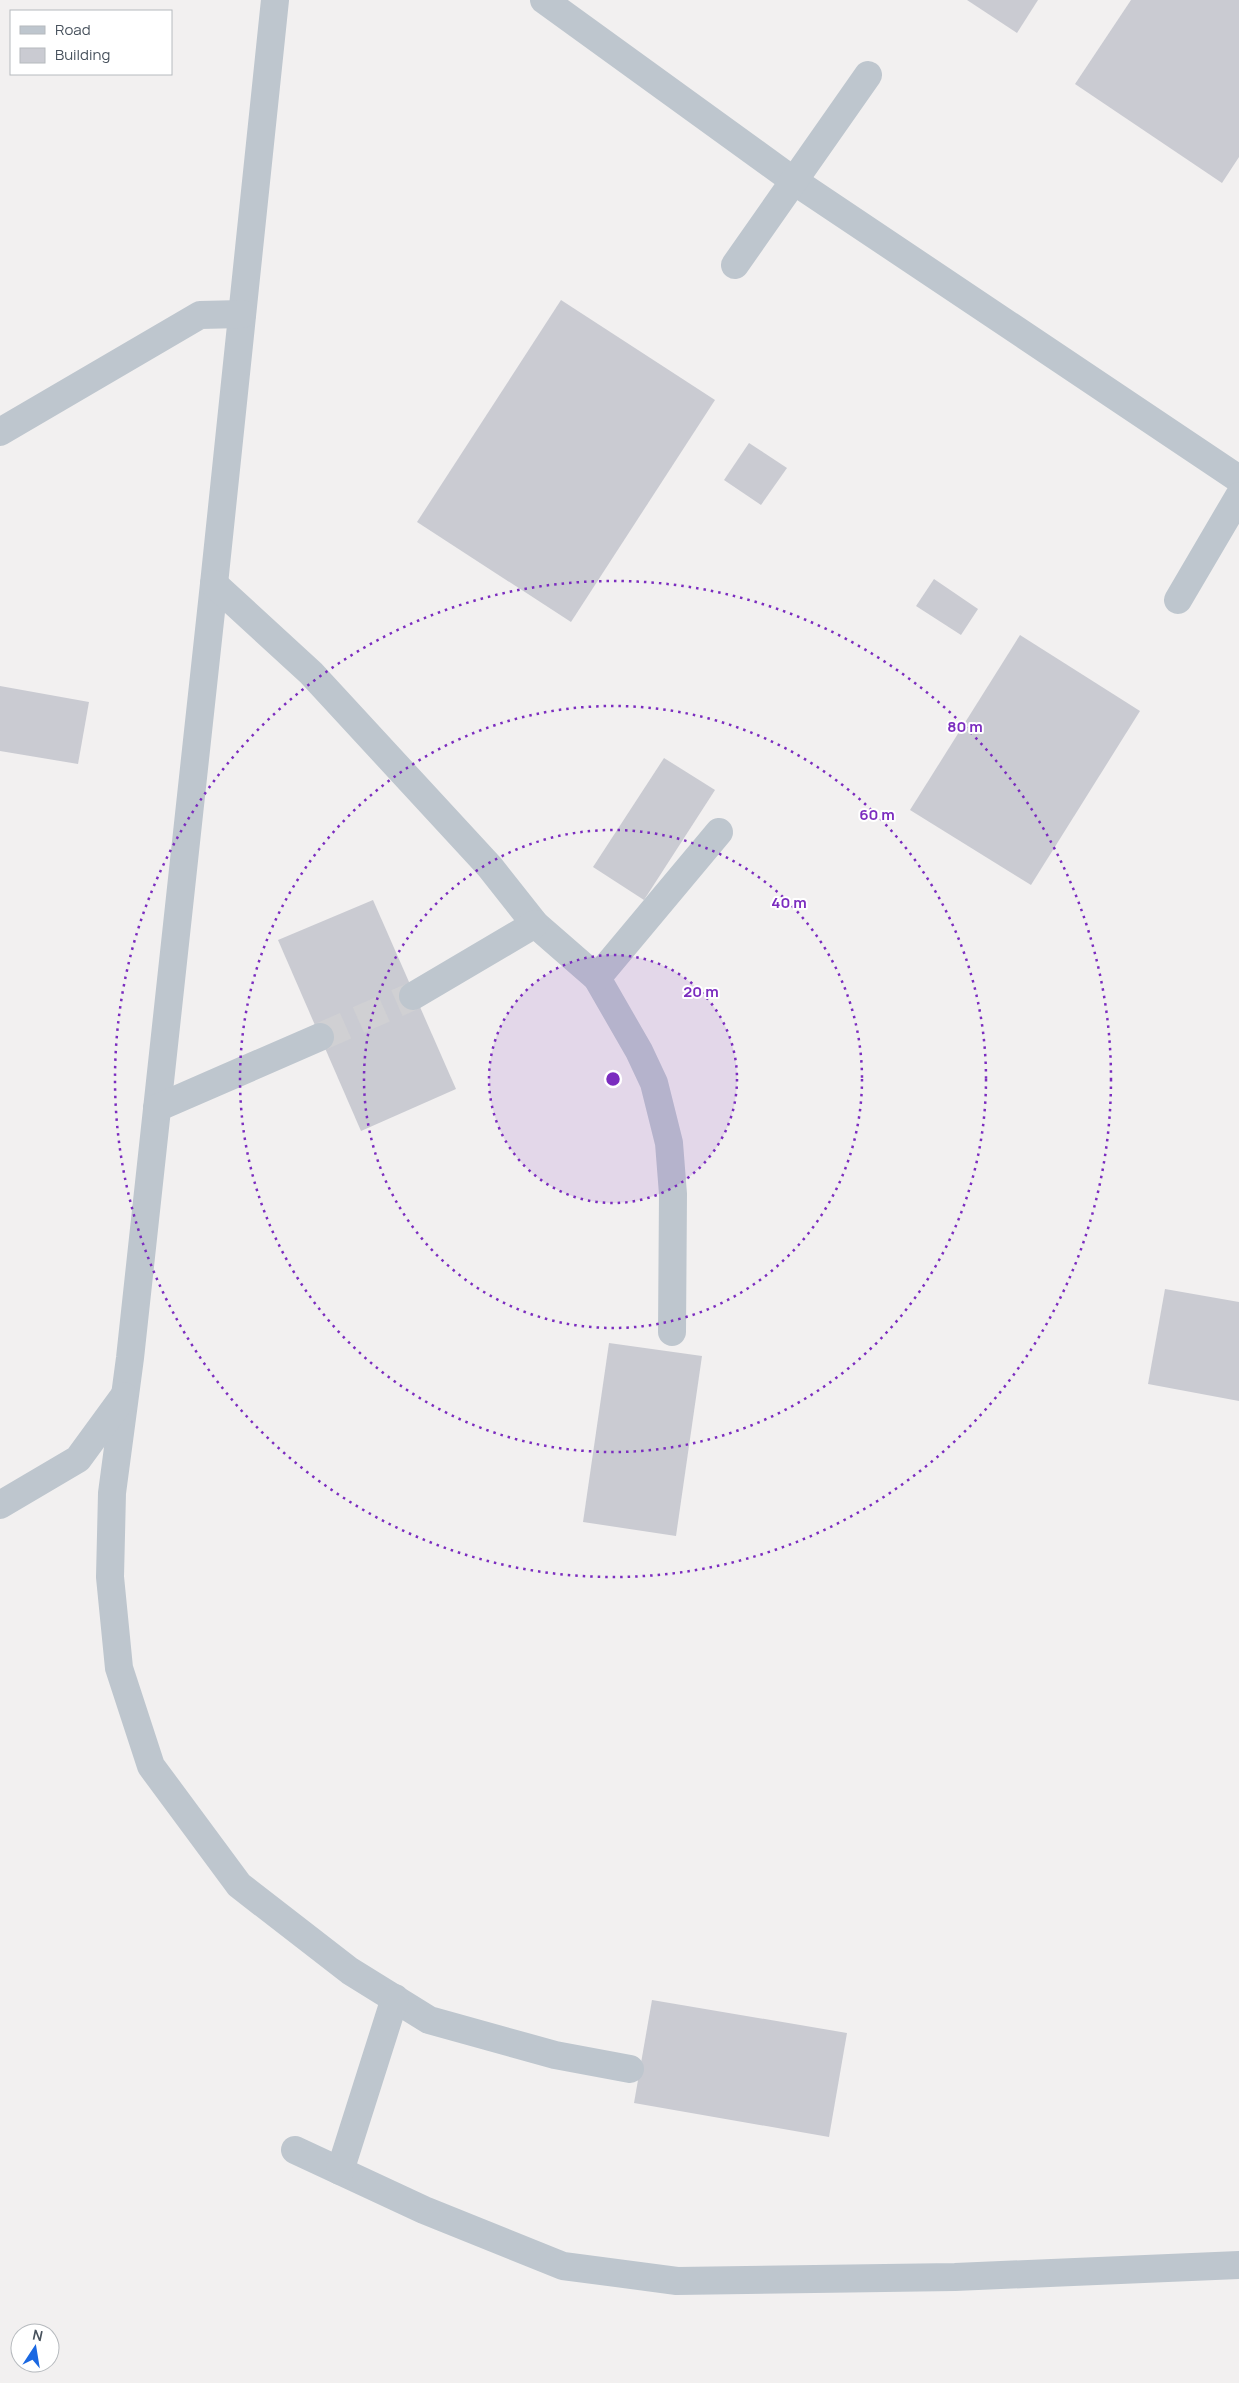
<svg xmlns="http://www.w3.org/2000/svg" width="1239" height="2383" font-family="Manrope,sans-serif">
	<rect width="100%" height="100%" fill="#f2f0f0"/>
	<g fill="#cacbd2">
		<polygon points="967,0 1038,0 1017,33"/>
		<polygon points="1131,0 1239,0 1239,157 1222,183 1075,84"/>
		<polygon points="561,300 715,400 571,622 417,522"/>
		<polygon points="749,443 787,468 761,505 724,480"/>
		<polygon points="934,579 978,609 961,635 916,606"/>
		<polygon points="1020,635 1140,711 1031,885 910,810"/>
		<polygon points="0,686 89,702 78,764 0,751"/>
		<polygon points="664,758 715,790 644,900 593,867"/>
		<polygon points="373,900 456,1089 361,1131 278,940"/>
		<polygon points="1165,1289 1239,1302 1239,1401 1148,1384"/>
		<polygon points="609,1343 702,1356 676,1536 583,1522"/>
		<polygon points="652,2000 847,2033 829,2137 634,2103"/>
	</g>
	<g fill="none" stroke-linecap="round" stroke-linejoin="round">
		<polyline stroke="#d0d0d3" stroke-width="28" stroke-dasharray="28 14" stroke-linecap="butt" points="320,1037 413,996"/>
		<g stroke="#bec6ce" stroke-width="28">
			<polyline points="275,0 214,584 130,1358 112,1493 110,1577 119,1668 151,1766 239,1885 350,1971 429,2020 555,2055 630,2069"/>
			<polyline points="544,0 794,181 1239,479"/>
			<polyline points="735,265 868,75"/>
			<polyline points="0,432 200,315 242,314"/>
			<polyline points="214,584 311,673 490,867 535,924 597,978 639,1051 654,1083 669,1143 673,1194 672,1332"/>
			<polyline points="1178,600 1239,496"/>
			<polyline points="597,978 719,832"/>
			<polyline points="413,996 535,924"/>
			<polyline points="157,1108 320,1037"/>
			<polyline points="0,1505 78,1459 124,1396"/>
			<polyline points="295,2150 424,2210 563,2266 677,2281 955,2277 1239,2265"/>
			<polyline points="340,2171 395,1998"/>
		</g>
	</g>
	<circle cx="613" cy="1079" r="124" fill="#7b2cbf" fill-opacity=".12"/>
	<g fill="none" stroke="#7b2cbf" stroke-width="2.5" stroke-dasharray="2.5 5">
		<circle cx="613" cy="1079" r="124"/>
		<circle cx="613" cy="1079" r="249"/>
		<circle cx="613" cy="1079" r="373"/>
		<circle cx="613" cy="1079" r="498"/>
	</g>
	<circle cx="613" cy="1079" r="8" fill="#7b2cbf" stroke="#fff" stroke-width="2.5"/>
	<g font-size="15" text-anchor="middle" font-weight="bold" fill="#7b2cbf" stroke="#fff" stroke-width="4" stroke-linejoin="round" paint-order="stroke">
		<text x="965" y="732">80 m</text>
		<text x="877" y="820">60 m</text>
		<text x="789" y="908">40 m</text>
		<text x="701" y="997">20 m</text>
	</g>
	<rect x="10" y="10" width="162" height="65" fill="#ffffff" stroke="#b6babe"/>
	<rect x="20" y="26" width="25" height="8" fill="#bec6ce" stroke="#b6babe"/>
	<text x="55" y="35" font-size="15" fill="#48525d">Road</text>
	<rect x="20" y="48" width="25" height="15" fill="#cacbd2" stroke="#b6babe"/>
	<text x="55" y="60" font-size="15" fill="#48525d">Building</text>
	<g transform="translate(35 2348) rotate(12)"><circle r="24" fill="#ffffff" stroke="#b6babe"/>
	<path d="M0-4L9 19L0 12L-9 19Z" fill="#1a68e2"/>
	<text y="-8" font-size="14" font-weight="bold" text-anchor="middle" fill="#48525d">N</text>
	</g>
</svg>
